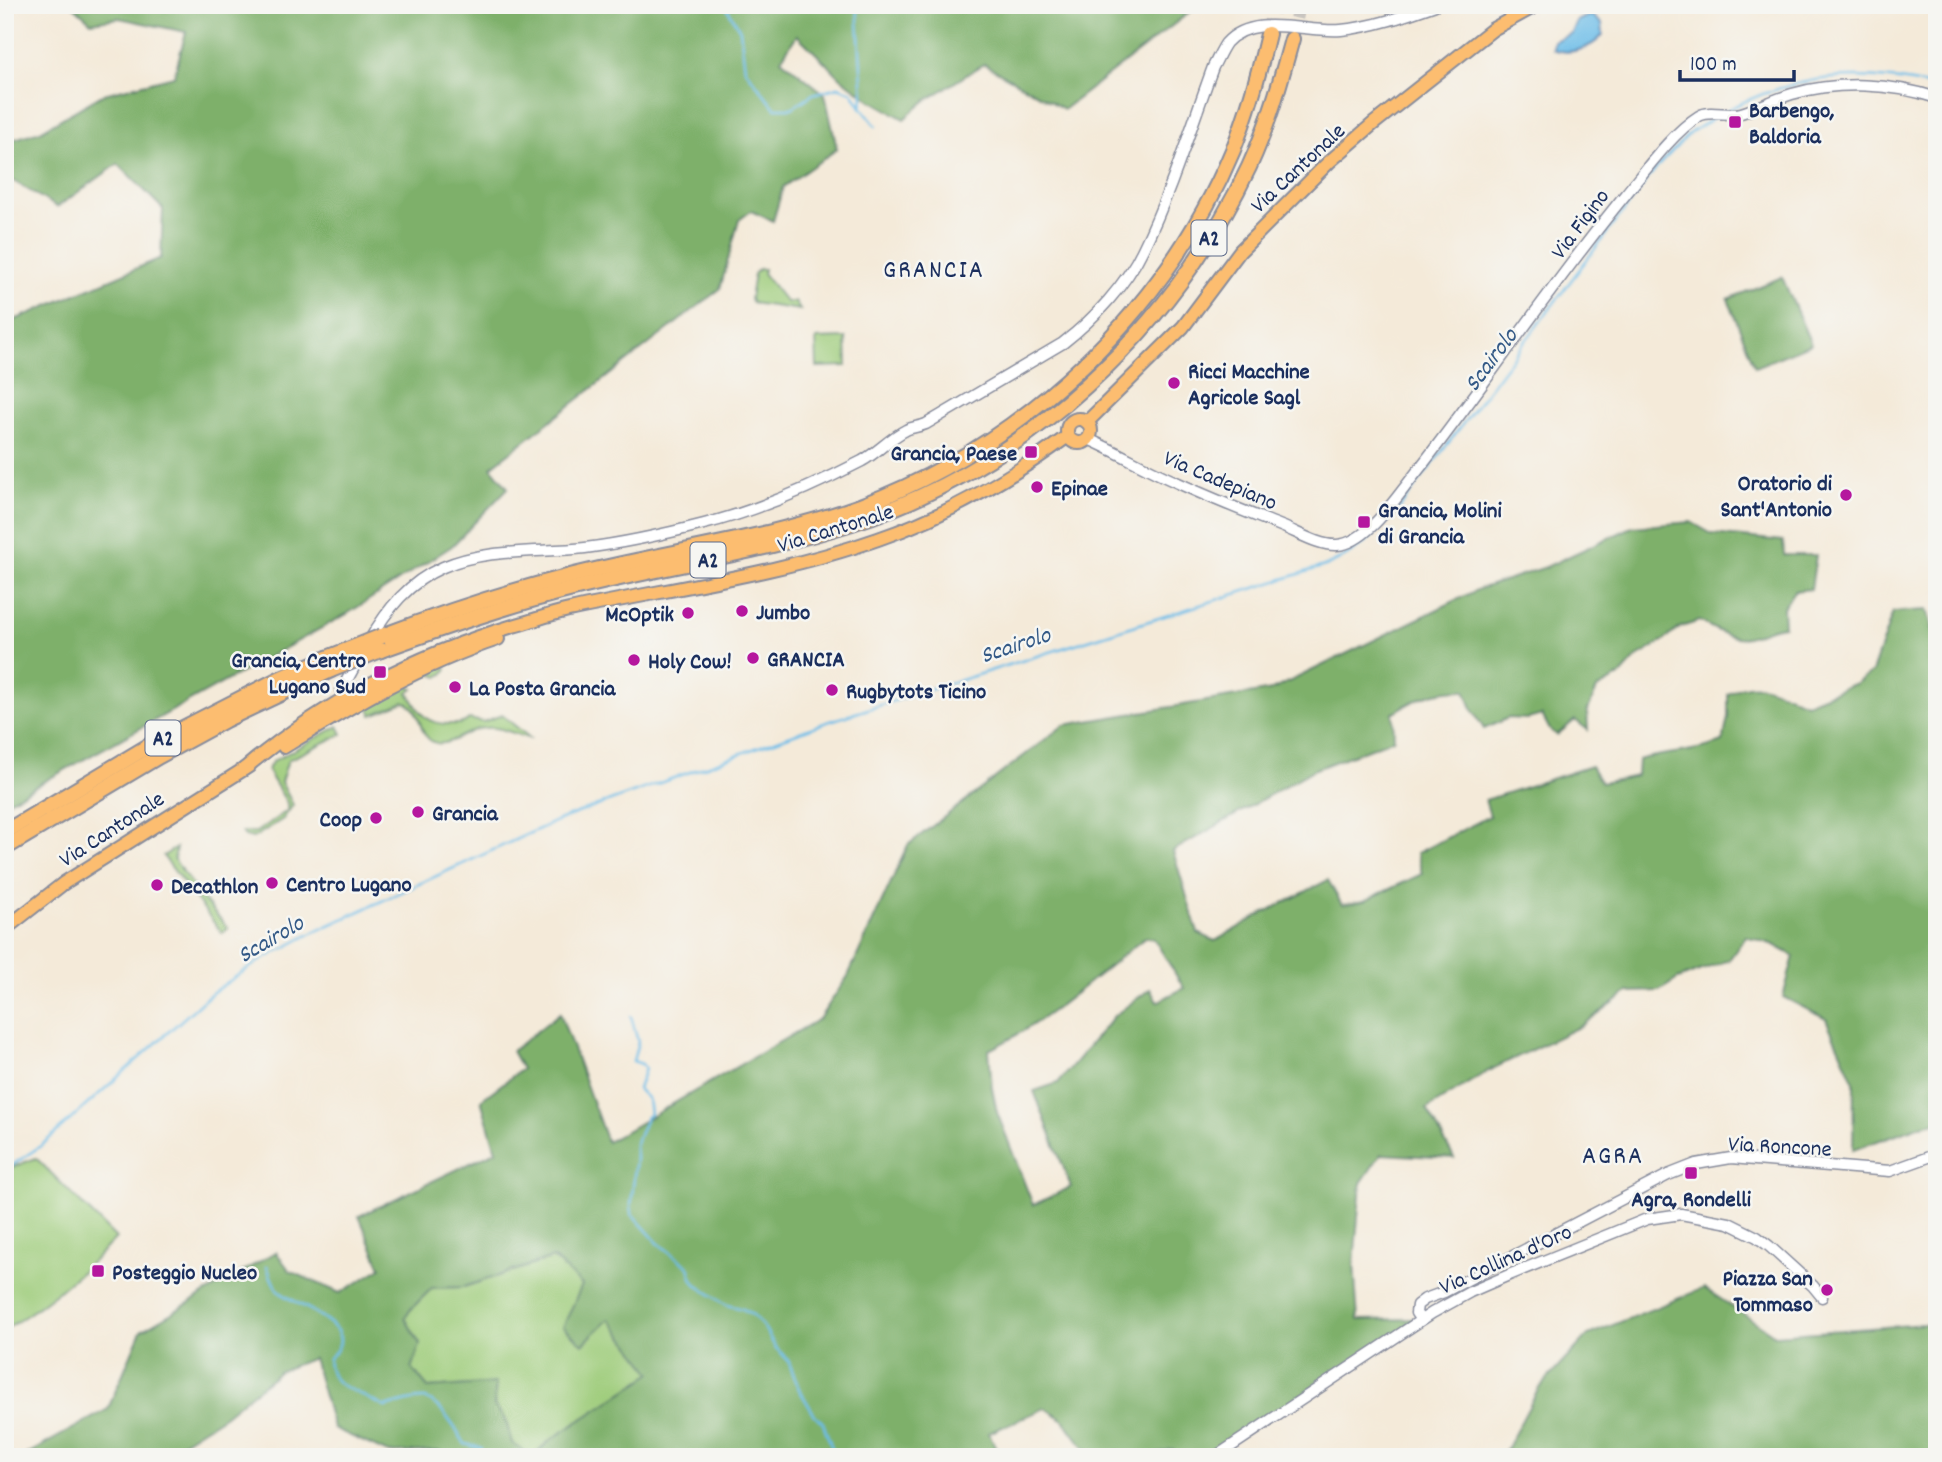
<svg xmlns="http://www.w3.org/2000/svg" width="1942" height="1462" font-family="Dekko,sans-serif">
	<rect width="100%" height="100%" fill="#f6f6f2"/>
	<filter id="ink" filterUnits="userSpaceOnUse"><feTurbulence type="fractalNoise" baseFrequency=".0143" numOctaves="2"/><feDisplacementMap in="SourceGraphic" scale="14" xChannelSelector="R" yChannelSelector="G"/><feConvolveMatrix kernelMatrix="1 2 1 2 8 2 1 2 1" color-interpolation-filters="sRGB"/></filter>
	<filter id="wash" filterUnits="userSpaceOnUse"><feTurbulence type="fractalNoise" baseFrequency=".00686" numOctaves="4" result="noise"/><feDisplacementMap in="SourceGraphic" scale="28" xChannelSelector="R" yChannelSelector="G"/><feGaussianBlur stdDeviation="1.57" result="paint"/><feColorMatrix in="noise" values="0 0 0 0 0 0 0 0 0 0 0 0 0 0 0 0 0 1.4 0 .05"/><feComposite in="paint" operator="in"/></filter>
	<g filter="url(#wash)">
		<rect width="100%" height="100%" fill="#f4ead9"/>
		<g fill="#9ecc7a" stroke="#5c7e6c" stroke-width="2">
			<polygon points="759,269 764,269 763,273 786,302 795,302 800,310 752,303 750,299 754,274"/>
			<polygon points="846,338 847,366 817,367 816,339"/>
			<path d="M 443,664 L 447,669 L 443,674 L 438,677 L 431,674 L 408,685 L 413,689 L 408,692 C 420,712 423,724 449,724 C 457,724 463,725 469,719 L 483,722 L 502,715 L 531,739 C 512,734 500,724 478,729 C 466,732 449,746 436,743 C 417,738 423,707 404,702 L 372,715 L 369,708 L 382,701 L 382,699 L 395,687 Z"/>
			<polygon points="338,726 342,734 288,760 281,782 293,805 283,819 253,838 245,836 242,832 256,832 287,811 287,803 267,770 273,761"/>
			<polygon points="176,848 174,859 200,896 228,928 222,933 163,856"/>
			<path d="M 36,1158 L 116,1238 C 84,1272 45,1304 5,1330 L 5,1170 Z"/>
			<polygon points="553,1258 582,1285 652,1373 549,1441 532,1457 512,1444 505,1418 494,1406 496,1383 428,1388 412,1369 420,1344 405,1318 411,1309 432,1288 464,1287"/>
		</g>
		<g fill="#7eb06a" stroke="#4c7064" stroke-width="2" fill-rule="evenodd">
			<polygon points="72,5 1199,5 1064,109 984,64 925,101 904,119 872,101 841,78 797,35 781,59 825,94 837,149 783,187 773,221 751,211 739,220 720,289 491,467 508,488 452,546 347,614 5,803 5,324 161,258 163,209 118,164 57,207 5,176 5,142 40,131 104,94 174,76 186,32 119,18 91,22"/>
			<polygon points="1782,277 1811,344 1755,367 1728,299"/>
			<path d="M 1691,522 L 1712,534 L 1783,541 L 1784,555 L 1816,555 L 1811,589 L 1794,591 L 1783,608 L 1784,626 C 1766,628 1762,634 1747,637 C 1731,640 1714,629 1700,621 L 1681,627 L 1659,644 L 1637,657 L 1621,675 L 1597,689 L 1587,712 L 1588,730 L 1575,720 L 1557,735 L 1550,730 L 1542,715 L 1528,719 L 1508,718 L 1484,729 L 1473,711 L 1465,690 C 1434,690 1418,697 1393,713 L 1394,739 L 1313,770 L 1173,851 L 1198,933 L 1215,941 L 1260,915 L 1328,880 L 1342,905 L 1364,901 L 1422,874 L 1417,853 L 1490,816 L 1485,800 L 1591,766 L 1601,783 L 1637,776 L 1638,760 C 1667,752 1694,753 1723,742 L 1728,717 L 1728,694 C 1756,675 1778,692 1806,703 L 1856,683 L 1872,672 L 1893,612 L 1927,610 L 1937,643 L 1937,1122 L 1921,1125 L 1853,1150 L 1854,1082 L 1826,1019 L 1783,997 L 1794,956 L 1774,945 L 1746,936 L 1729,960 L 1678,979 L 1659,991 L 1628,992 L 1581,1026 L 1488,1071 L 1427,1109 L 1454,1158 L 1381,1154 L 1361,1183 L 1354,1263 L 1358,1320 L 1420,1319 L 1206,1457 L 1191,1457 L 1189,1454 L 1185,1457 L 1177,1457 L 1173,1449 C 1153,1455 1104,1462 1087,1450 C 1070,1433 1071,1421 1045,1408 L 989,1433 L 1000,1457 L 534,1457 L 549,1441 L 652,1373 L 609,1319 L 583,1344 L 563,1327 L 582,1285 L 553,1258 L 464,1287 L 432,1288 L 411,1309 L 405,1318 L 420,1344 L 412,1369 L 428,1388 L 496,1383 L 494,1406 L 505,1418 L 512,1443 L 532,1457 L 451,1457 L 441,1451 L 388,1453 L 333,1428 L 313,1358 L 280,1371 L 224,1416 L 159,1457 L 22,1457 L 108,1409 L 141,1331 L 276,1252 L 290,1271 L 340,1293 L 381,1268 L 359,1216 L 496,1151 L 481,1100 L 522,1069 L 512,1051 L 560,1013 L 607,1142 L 819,1019 L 848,976 L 908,845 L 1064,725 L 1272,690 L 1479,589 L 1546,567 L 1632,527 ZM 1146,937 L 1154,939 L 1184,988 L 1157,1002 L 1150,989 L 1114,1016 L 1058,1083 L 1034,1091 L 1071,1187 L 1033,1205 L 997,1112 L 992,1088 L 989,1050 C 1047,1022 1096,975 1146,937 Z"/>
			<polygon points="1704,1288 1775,1335 1937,1323 1937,1457 1502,1457 1539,1388 1588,1335"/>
		</g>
		<path fill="#6dbde8" stroke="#4476a3" stroke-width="2" d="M 1588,16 L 1593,16 L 1602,24 L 1603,35 C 1592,48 1569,56 1553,49 L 1554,41 L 1572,33 L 1577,21 Z"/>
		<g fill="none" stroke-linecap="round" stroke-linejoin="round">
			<g stroke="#6dbde8" stroke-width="2.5">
				<polyline points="725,5 740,30 745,69 775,108 792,108 813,94 838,87 852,92 861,107"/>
				<polyline points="857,5 863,98 861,107 876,126"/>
				<path d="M 1727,110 C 1796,74 1861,69 1937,87"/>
				<polyline points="631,1016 638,1042 633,1061 642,1064 645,1069 638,1089 648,1099 650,1114 646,1118 635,1145 636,1158 631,1206 632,1214 658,1243 689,1267 693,1280 698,1286 727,1305 743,1309 753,1315 765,1329 775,1347 788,1360 799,1389 814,1414 823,1423 832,1448 840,1457"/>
				<path d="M 5,1170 L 42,1145 L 213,992 L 258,962 L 314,932 L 561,819 L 830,721 L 1331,564 C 1357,552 1377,533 1397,511 L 1656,168 L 1691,132 L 1715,117"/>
				<path d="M 267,1267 C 271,1276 273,1286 280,1292 C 295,1306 367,1327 329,1358 C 327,1368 333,1379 341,1385 L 385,1407 C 396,1404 413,1398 424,1399 C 437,1399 459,1433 465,1444 L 481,1448"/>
			</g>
		</g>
	</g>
	<g filter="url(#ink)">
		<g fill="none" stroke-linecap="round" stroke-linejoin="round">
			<g stroke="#c9c5c0" stroke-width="14" stroke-dasharray="14 7" stroke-linecap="butt">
				<polyline points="1268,34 1274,5"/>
				<polyline points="1292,39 1299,5"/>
			</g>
			<g stroke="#888c9c" stroke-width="13">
				<g id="minor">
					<path d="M 1088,439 C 1118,452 1146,469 1176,482 C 1210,498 1246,512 1281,526 C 1297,532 1319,546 1337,545 C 1366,544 1396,498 1412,478 C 1485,385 1550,286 1625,195 C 1645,171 1672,133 1699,116 C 1711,109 1727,117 1741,113 C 1758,108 1775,99 1792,94 C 1838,81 1892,83 1937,98"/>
					<path d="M 369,641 C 387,609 409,582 443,567 C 486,548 539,553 585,548 C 625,543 665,534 704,524 C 759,510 812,487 862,461 C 878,452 890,438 906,430 C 911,427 919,427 926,424 L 1063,343 C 1094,319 1126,285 1143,249 C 1171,192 1191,127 1213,67 C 1217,60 1221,50 1226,43 C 1254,12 1305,33 1341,30 C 1373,27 1404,16 1435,5"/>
					<polyline points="345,706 341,691 358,660"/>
					<polyline points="1420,1319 1416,1313 1417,1305 1425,1299 1444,1292 1668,1175 1696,1164 1731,1158 1890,1171 1937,1154"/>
					<polyline points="1215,1457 1432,1313 1470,1292 1509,1275 1647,1219 1681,1214 1729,1223 1757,1237 1769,1246 1813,1286 1822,1297"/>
				</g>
			</g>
			<g stroke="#888c9c" stroke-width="16">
				<g id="major">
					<circle cx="1079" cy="431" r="12"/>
					<polyline points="1087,422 1183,327 1240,251 1329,162 1373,124 1493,29 1537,5"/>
					<path d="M 284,747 C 353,705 420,665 498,639"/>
					<path d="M 244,769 C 322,703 416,655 513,626 C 532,621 550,614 569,610 C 672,588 779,574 878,539 C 946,516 1011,478 1068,436"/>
					<polyline points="5,929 64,883 249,766"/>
				</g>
			</g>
			<g stroke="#888c9c" stroke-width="18">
				<g id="highway">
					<path d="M 382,636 C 445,612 509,591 574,575 C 669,551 768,539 860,506 C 1024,445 1166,311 1233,150 C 1248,112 1259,73 1268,34"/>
					<path d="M 381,650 C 445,627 511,604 577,588 C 669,565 762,552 852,523 C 1025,468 1172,330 1249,167 C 1268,126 1280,83 1292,39"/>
					<polyline points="5,832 152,744 279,679 327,658"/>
					<polyline points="5,848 159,756 225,720 331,670"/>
				</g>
			</g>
			<use href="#minor" stroke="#fff" stroke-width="10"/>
			<use href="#major" stroke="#fcbd6f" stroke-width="12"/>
			<use href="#highway" stroke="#fcbd6f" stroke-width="14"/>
			<g stroke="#888c9c" stroke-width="18" stroke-linecap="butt">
				<g id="highway-bridge">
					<polyline points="327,658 382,636"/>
					<polyline points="331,670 381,650"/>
				</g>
			</g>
			<use href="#highway-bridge" stroke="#fcbd6f" stroke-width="14"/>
		</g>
	</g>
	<g fill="#b5179e" stroke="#f6f6f2" stroke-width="2.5">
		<rect x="1728" y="115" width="14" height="14" rx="3.5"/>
		<circle cx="1174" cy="383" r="7"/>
		<rect x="1024" y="445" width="14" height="14" rx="3.5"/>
		<circle cx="1037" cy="487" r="7"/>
		<circle cx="1846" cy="495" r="7"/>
		<rect x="1357" y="515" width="14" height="14" rx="3.5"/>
		<circle cx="742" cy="611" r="7"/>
		<circle cx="688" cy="613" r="7"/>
		<circle cx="753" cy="658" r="7"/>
		<circle cx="634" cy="660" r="7"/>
		<rect x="373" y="665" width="14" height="14" rx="3.5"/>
		<circle cx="455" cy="687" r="7"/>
		<circle cx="832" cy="690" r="7"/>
		<circle cx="418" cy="812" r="7"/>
		<circle cx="376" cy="818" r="7"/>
		<circle cx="272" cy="883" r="7"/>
		<circle cx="157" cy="885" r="7"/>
		<rect x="1684" y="1166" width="14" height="14" rx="3.5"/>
		<rect x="91" y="1264" width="14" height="14" rx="3.5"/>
		<circle cx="1827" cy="1290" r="7"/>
	</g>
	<g text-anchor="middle" stroke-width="5" stroke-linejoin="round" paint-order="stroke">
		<g fill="#f6f6f2" stroke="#5d6b8a" stroke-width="2">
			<rect x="1191.5" y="220.5" width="35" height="35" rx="5"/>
			<rect x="690.5" y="542.5" width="35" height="35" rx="5"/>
			<rect x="145.5" y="720.5" width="35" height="35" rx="5"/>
		</g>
		<g font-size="21" font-weight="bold" fill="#1b2f5e">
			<text x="1209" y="245">A2</text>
			<text x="708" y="567">A2</text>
			<text x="163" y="745">A2</text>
		</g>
		<g font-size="23" font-weight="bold" fill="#1b2f5e" stroke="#f6f6f2" text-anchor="start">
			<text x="1749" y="117">Barbengo,<tspan x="1749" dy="26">Baldoria</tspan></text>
			<text x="1188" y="378">Ricci Macchine<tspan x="1188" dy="26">Agricole Sagl</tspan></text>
			<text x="1017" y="460" text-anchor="end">Grancia, Paese</text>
			<text x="1832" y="490" text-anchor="end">Oratorio di<tspan x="1832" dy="26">Sant'Antonio</tspan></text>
			<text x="1051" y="495">Epinae</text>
			<text x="1378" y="517">Grancia, Molini<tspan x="1378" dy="26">di Grancia</tspan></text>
			<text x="756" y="619">Jumbo</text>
			<text x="674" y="621" text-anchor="end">McOptik</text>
			<text x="767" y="666">GRANCIA</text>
			<text x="366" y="667" text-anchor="end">Grancia, Centro<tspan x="366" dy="26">Lugano Sud</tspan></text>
			<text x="648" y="668">Holy Cow!</text>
			<text x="469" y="695">La Posta Grancia</text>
			<text x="846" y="698">Rugbytots Ticino</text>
			<text x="432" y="820">Grancia</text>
			<text x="362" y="826" text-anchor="end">Coop</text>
			<text x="286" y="891">Centro Lugano</text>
			<text x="171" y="893">Decathlon</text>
			<text x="1691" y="1206" text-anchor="middle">Agra, Rondelli</text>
			<text x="112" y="1279">Posteggio Nucleo</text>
			<text x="1813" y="1285" text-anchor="end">Piazza San<tspan x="1813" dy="26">Tommaso</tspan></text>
		</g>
		<g font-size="23" fill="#1b2f5e" stroke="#f6f6f2">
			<text transform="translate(1297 167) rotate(-43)" y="8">Via Cantonale</text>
			<text transform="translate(1579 223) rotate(-53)" y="8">Via Figino</text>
			<text transform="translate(1221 479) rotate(23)" y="8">Via Cadepiano</text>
			<text transform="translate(835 527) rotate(-17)" y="8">Via Cantonale</text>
			<text transform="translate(111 828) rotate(-33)" y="8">Via Cantonale</text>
			<text transform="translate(1780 1145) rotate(3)" y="8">Via Roncone</text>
			<text transform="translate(1505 1258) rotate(-24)" y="8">Via Collina d'Oro</text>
		</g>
		<g font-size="24" font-style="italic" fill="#345a87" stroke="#f6f6f2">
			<text transform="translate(1490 359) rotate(-53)" y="8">Scairolo</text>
			<text transform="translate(1015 644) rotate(-18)" y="8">Scairolo</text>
			<text transform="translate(270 938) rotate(-30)" y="8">Scairolo</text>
		</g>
		<g font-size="26" letter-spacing="2" fill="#1b2f5e" stroke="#f6f6f2">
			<text x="934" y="277">GRANCIA</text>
			<text x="1613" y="1163">AGRA</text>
		</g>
	</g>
	<rect width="1942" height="1462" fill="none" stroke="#f6f6f2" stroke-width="28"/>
	<path d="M1680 70v10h114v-10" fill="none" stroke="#1b2f5e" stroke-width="3.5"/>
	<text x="1690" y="70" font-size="21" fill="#1b2f5e" stroke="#f6f6f2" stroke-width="5" paint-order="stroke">100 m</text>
</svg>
